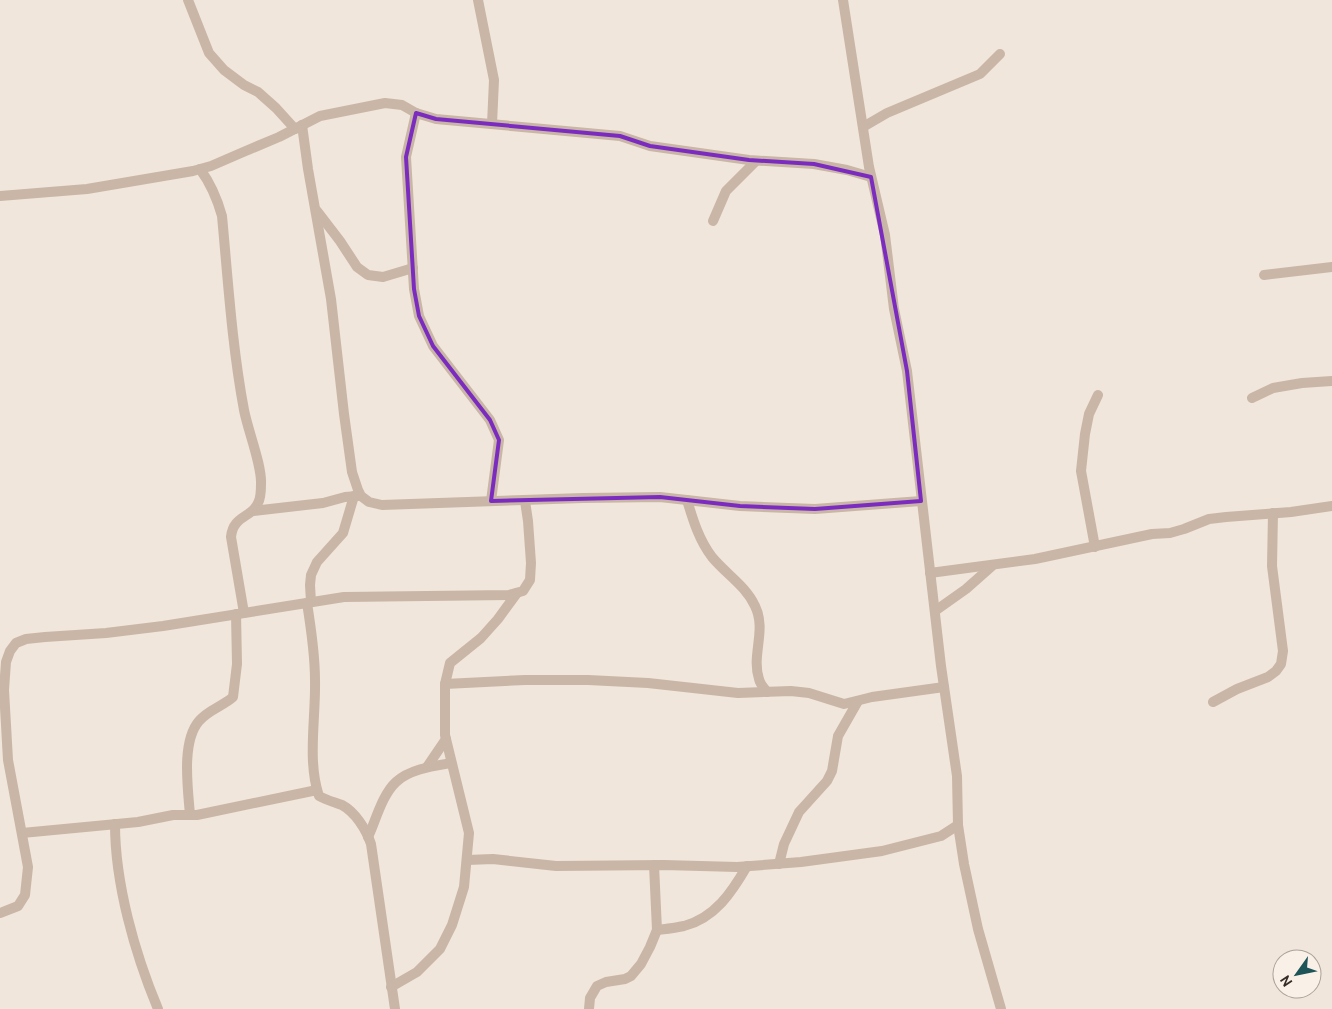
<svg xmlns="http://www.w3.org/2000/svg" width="1332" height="1009" font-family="Cabin,sans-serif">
	<rect width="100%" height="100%" fill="#f1e6db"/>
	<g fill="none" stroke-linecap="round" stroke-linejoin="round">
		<g stroke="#c9b6a7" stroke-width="10">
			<polyline points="188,0 209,53 224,70 244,85 258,92 276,108 295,129"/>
			<polyline points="478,0 494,80 492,124"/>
			<polyline points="843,0 869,167 885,235 894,309 907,371 941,666 957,776 958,825 964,864 978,929 1001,1009"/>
			<polyline points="416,113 406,157 414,289 419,316 433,346 490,420 499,440 491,501"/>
			<polyline points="302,125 308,169 331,299 344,414 352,472 358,490 361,496 369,502 382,505 583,498 660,497 740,506 815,509 921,501"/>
			<polyline points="863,127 887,113 980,74 1000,54"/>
			<path d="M 200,169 C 211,184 217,198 222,216 C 228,280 232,346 244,410 C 248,431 262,465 261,484 C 261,490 261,498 258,503 C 252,518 233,515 231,537 L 244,613"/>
			<polyline points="0,196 87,189 193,171 211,166 241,153 279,137 320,116 385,103 402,105 416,113 436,119 620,136 650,146 749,160 814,164 847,170 871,177"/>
			<polyline points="317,211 340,241 357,267 368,275 383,277 413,268"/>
			<polyline points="713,221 726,191 756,161"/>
			<polyline points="1264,275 1332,267"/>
			<polyline points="1252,398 1273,388 1302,383 1332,381"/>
			<path d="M 687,500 C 693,520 699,540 712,557 C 726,574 746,586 755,606 C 767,630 751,655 759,679 C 760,684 764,688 767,692"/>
			<polyline points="253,511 323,503 345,497 358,496"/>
			<polyline points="1095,547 1081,471 1085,434 1089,414 1098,395"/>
			<polyline points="930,573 1035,559 1152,534 1170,533 1184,529 1209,519 1226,517 1291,512 1332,506"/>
			<polyline points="311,602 310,585 311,575 317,562 343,533 354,496"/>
			<path d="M 307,603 C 311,628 315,654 315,680 C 316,717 307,761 319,796 C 326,800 334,802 342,805 C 355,812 366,829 371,844 L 395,1009"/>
			<polyline points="935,611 966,589 992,566"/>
			<polyline points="445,684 525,680 588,680 648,683 738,693 791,691 809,693 844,704 872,697 944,687"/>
			<polyline points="1213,702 1237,689 1268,677 1276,671 1281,664 1283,651 1272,566 1273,513"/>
			<polyline points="427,767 446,739"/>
			<path d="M 190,815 C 188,789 181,742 199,721 C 208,710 223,706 233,697 L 237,664 L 236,614"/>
			<path d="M 115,824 C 115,884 135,954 158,1009"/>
			<polyline points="22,833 138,822 173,815 197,815 317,790"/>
			<path d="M 368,837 C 376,820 382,795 396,782 C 410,769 434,766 451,763"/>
			<polyline points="467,860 493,859 556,866 664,865 737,867 801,862 882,851 941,836 958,825"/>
			<polyline points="779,864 784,844 799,812 827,781 832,771 838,736 858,701"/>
			<polyline points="0,913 18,906 25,895 28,867 8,760 4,690 6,662 10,651 16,643 26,639 45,637 106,633 163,626 344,597 509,595 523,591 530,580 531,563 528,521 525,501"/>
			<path d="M 657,930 C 665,929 675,928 684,926 C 715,918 732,892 747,866"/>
			<polyline points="391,987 417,972 440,949 452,925 464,887 469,833 445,735 445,684 450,663 481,638 498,619 517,593"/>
			<polyline points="589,1009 590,998 597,986 606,982 625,979 631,976 641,964 650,947 657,930 654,865"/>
		</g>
	</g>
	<path fill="none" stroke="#7b2cbf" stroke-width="4" stroke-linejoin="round" d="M 416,113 L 436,119 L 620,136 L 650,146 L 749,160 L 814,164 L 871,177 L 907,371 L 921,501 L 815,509 L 740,506 L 660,497 L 491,501 L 499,440 L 490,420 L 433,346 L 419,316 L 414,289 L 406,157 Z"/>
	<g transform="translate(1297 974) rotate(237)"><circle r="24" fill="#f9f0e7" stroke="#aba29a"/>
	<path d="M0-4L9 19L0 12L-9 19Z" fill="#1d5457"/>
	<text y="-8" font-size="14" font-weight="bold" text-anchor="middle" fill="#362c27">N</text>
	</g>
</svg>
